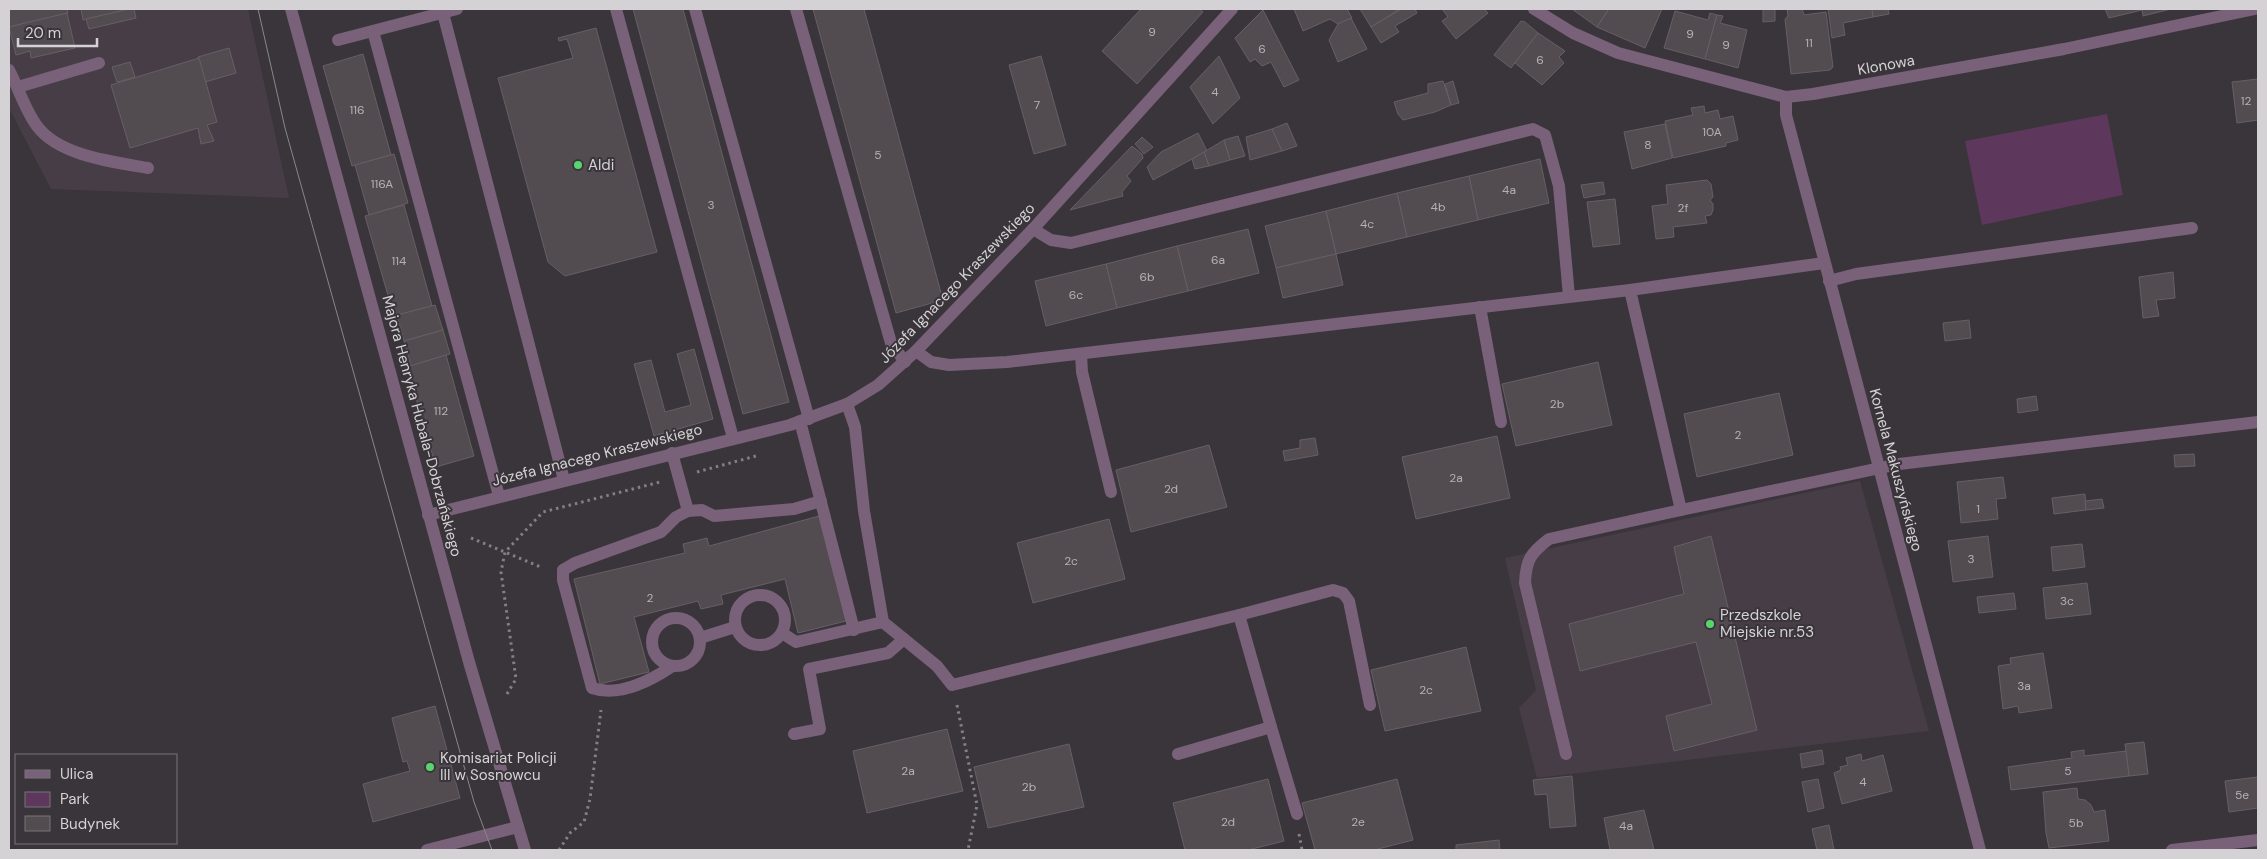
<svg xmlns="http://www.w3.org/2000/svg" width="2267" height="859" font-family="'DM Sans',sans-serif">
	<rect width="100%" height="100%" fill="#3a353a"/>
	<g fill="#473d47">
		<polygon points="9,9 248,9 289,198 51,189 9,108"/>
		<polygon points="1860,481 1929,731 1537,778 1519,708 1536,690 1505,558"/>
	</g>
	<polygon fill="#5d375c" points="2107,114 2123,195 1982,225 1965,141"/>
	<g fill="#524c51" stroke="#666066">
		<polygon points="9,9 67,9 68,13 9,27"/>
		<polygon points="81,9 129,9 83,20"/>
		<polygon points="129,9 134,9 136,18 89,29 86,19"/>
		<polygon points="633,9 683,9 789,402 743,414"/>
		<polygon points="813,9 864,9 943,300 896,313"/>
		<polygon points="1141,9 1199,9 1203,12 1137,84 1102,51"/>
		<polygon points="1294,9 1347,9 1352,18 1338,24 1330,19 1303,31"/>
		<polygon points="1360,9 1400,9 1371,27"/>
		<polygon points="1401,9 1415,9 1417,13 1395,26 1399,32 1381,43 1371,27"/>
		<polygon points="1442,9 1484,9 1488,13 1456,39 1442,21 1448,17"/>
		<polygon points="1572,9 1609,9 1597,27"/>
		<polygon points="1609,9 1662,9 1645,48 1597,27"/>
		<polygon points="1763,9 1775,9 1775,21 1763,22"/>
		<polygon points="1787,9 1802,9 1804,15 1826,12 1833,67 1830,70 1791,74 1785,19 1788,16"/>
		<polygon points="1828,9 1872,9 1873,17 1843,23 1845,35 1832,38"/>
		<polygon points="1872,9 1888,9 1889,14 1873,17"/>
		<polygon points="2105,9 2142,9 2142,10 2109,18"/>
		<polygon points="2142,9 2171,9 2143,16"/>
		<polygon points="1263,10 1299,80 1284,87 1271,62 1262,66 1255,59 1250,62 1235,38"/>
		<polygon points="1675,11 1708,20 1710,13 1717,15 1705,59 1664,48"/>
		<polygon points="67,13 75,48 31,58 30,51 16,55 9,27"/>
		<polygon points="1717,15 1723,16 1720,23 1747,30 1738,68 1705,59"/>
		<polygon points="1351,18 1367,49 1338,62 1329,40 1338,24"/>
		<polygon points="1521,21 1525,22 1538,33 1511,68 1494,55"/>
		<polygon points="596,28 657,252 565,276 548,262 498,78 573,58 567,39 559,41 558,38"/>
		<polygon points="1538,33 1565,51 1559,57 1564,63 1542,85 1515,63"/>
		<polygon points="229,48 236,73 205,82 198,57"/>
		<polygon points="363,54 391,155 352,166 323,66"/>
		<polygon points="1041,56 1066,145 1034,154 1009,65"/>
		<polygon points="1219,56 1240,98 1213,124 1190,87"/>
		<polygon points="199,58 217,122 207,125 214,141 201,144 198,128 130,148 111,85"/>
		<polygon points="130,62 135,77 117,82 112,67"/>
		<polygon points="2258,79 2258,120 2237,123 2232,82"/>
		<polygon points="1443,81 1451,105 1435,112 1403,120 1398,114 1394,102 1428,93 1428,84"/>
		<polygon points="1453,81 1459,103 1451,105 1445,84"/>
		<polygon points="1704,106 1705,113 1718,110 1720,119 1733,116 1738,140 1726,143 1726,146 1673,158 1665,121 1693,115 1691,108"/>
		<polygon points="1287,123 1297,146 1282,151 1272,129"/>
		<polygon points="1665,124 1672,158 1632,169 1624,132"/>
		<polygon points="1272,129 1282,151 1250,160 1246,137"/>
		<polygon points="1198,133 1207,151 1153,180 1147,167 1161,152"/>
		<polygon points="1238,136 1245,156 1230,160 1224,140"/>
		<polygon points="1142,137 1153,147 1144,154 1135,144"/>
		<polygon points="1224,140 1230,160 1209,166 1204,152"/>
		<polygon points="1132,146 1142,154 1143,158 1127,176 1131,181 1122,192 1123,196 1070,210"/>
		<polygon points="1204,152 1209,166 1195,169 1192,159"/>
		<polygon points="394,154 408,203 369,215 355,165"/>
		<polygon points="1540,159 1549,203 1478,220 1469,176"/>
		<polygon points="1469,176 1478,220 1407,237 1397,193"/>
		<polygon points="1707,180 1711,184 1713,197 1710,200 1713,204 1713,210 1711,215 1705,216 1707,223 1673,227 1674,237 1656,239 1652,206 1668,204 1666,185"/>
		<polygon points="1603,182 1605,194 1584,198 1581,185"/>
		<polygon points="1397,193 1407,237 1336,254 1326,211"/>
		<polygon points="1615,199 1620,244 1593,247 1587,202"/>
		<polygon points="404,205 432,306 394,316 365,216"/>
		<polygon points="1326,211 1336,254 1276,268 1265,226"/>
		<polygon points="1248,229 1259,273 1188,291 1177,246"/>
		<polygon points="1177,246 1188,291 1117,308 1106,264"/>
		<polygon points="1336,254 1343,285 1283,298 1276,268"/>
		<polygon points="1106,264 1117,308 1046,326 1035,281"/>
		<polygon points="2173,272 2175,298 2156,300 2159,316 2143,318 2139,277"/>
		<polygon points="435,305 443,330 404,341 397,315"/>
		<polygon points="1969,320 1971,338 1945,341 1943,323"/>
		<polygon points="443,330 450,354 411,366 404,341"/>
		<polygon points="694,349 713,419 654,436 634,364 651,360 665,412 691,405 677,354"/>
		<polygon points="446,355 474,456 436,467 407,367"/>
		<polygon points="1598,362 1612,425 1516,446 1502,384"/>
		<polygon points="1779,393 1793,455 1697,477 1684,414"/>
		<polygon points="2036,396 2038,410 2018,413 2017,399"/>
		<polygon points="1497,436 1510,498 1416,519 1402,457"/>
		<polygon points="1315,438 1318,455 1285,461 1283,451 1300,448 1300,440"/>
		<polygon points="1209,445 1227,507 1131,532 1116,470"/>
		<polygon points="2194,454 2195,466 2175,467 2174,455"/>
		<polygon points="2003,477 2006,498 1996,499 1998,519 1961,523 1957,482"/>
		<polygon points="2085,494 2086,510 2054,514 2052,498"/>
		<polygon points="2102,499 2104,508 2086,510 2085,501"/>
		<polygon points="819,516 846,621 798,633 785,579 721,595 723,604 701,609 698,601 634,617 649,672 600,684 574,579 685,553 683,544 707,538 709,546"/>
		<polygon points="1109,519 1125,579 1033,603 1017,543"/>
		<polygon points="1711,536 1757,730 1674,751 1666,716 1712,704 1696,642 1580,671 1569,624 1684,594 1674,547"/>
		<polygon points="1988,536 1993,577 1953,582 1948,541"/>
		<polygon points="2082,544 2085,567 2053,571 2051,547"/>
		<polygon points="2087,583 2091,614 2046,619 2043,588"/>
		<polygon points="2014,593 2016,609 1979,613 1977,597"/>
		<polygon points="1466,647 1481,711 1385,731 1371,670"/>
		<polygon points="2043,653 2052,708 2019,713 2018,706 2003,709 1998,666 2011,664 2010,658"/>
		<polygon points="435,706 460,798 373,822 363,784 410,771 407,761 403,762 392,718"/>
		<polygon points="947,729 963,791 867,813 853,751"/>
		<polygon points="2144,742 2148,774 2129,776 2125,744"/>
		<polygon points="1069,744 1084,807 988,828 974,767"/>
		<polygon points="1822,750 1824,764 1802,768 1800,754"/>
		<polygon points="2084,750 2084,756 2126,751 2129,776 2011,790 2008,767 2072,758 2071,752"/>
		<polygon points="1861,754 1862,761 1883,755 1892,791 1842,804 1834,773 1841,770 1840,767 1848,765 1846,758"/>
		<polygon points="1572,776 1576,826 1550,828 1547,794 1535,795 1533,780"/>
		<polygon points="2258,777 2258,808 2229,812 2225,781"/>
		<polygon points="1268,779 1284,841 1248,850 1185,850 1173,803"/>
		<polygon points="1397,779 1413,840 1374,850 1315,850 1302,803"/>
		<polygon points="1818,779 1824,808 1808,812 1802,782"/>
		<polygon points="2077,788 2078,799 2085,800 2091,805 2094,812 2105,810 2109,841 2049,848 2046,833 2043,792"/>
		<polygon points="1644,810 1654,850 1610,850 1604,818"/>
		<polygon points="1829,825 1834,850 1817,850 1812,829"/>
		<polygon points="1499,840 1500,850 1456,850 1456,845"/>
	</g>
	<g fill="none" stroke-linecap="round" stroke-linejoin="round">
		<g stroke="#837f83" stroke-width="3" stroke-dasharray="2.5 4" stroke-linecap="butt">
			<polyline points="697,472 756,456"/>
			<polyline points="471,538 543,568"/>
			<polyline points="507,694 516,679 501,572 505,552 543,512 660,482"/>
			<polyline points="957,705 977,805 968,850"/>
			<polyline points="1299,834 1302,850"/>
			<polyline points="559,850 570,833 584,822 590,799 601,710"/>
		</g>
		<g stroke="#796179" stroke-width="12">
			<polyline points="291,9 469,662 525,850"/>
			<polyline points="616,9 733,438"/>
			<polyline points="695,9 809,419"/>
			<polyline points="796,9 891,343 905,362"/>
			<polyline points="1534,9 1573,33 1618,53 1786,97 1813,94 2064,49 2255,9"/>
			<polyline points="443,13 564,480"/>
			<polyline points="373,31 499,496"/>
			<polyline points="338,40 457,9"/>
			<path d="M 9,70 C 18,87 26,112 37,126 C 59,156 114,162 148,168"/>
			<polyline points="18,87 99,63"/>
			<polyline points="1786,97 1786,115 1980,850"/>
			<polyline points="1033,229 1051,240 1071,243 1533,129 1545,135 1559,186 1569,296"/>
			<polyline points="1829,281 1856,274 2192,228"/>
			<polyline points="1630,290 1681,510 1899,464 2258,422"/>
			<polyline points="1480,307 1501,422"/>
			<polyline points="916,351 931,362 949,365 1007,362 1630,290 1824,263"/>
			<polyline points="1081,354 1082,372 1111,492"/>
			<polyline points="847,404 855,427 864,511 883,622 937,666 952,685 1239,615 1333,590 1343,593 1349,601 1370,705"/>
			<polyline points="800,421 854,630"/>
			<polyline points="672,453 688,511"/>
			<polyline points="428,515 790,425 847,404 878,385 916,351 1033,229 1232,9"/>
			<circle cx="760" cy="620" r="25"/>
			<circle cx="676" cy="642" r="24"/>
			<polyline points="782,633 796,642 883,622"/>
			<polyline points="700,638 735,627"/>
			<path d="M 671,667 C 650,681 618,697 592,688 L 563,580 L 563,570 L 575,563 L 661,532 L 676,517 L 688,511 L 702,510 L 714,516 L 794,509 L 821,501"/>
			<polyline points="1271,727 1297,814"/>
			<polyline points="794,734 820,729 809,669 888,653 904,639"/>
			<polyline points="1178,754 1271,727 1239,615"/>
			<path d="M 1566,754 L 1525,583 C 1526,559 1531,553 1549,539 L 1681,510"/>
			<polyline points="427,850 518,827"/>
			<polyline points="2172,850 2258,840"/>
		</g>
		<polyline stroke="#8a868a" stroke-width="1" points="258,9 285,128 474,802 492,850"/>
	</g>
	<g fill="#59d56f" stroke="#3a353a" stroke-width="2">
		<circle cx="578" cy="165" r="5"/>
		<circle cx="1710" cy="624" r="5"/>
		<circle cx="430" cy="767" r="5"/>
	</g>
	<g text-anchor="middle" stroke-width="4" stroke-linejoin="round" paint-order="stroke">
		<g font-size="12" fill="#b4b0b4">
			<text x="1152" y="36">9</text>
			<text x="1690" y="38">9</text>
			<text x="1809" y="47">11</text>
			<text x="1726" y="49">9</text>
			<text x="1262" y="53">6</text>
			<text x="1540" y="64">6</text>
			<text x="1215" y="96">4</text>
			<text x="2246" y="105">12</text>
			<text x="1037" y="109">7</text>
			<text x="357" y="114">116</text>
			<text x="1712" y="136">10A</text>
			<text x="1648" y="149">8</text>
			<text x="878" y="159">5</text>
			<text x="382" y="188">116A</text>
			<text x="1509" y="194">4a</text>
			<text x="711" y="209">3</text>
			<text x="1438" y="211">4b</text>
			<text x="1683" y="212">2f</text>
			<text x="1367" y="228">4c</text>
			<text x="1218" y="264">6a</text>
			<text x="399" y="265">114</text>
			<text x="1147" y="281">6b</text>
			<text x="1076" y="299">6c</text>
			<text x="1557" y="408">2b</text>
			<text x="441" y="415">112</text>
			<text x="1738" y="439">2</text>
			<text x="1456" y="482">2a</text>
			<text x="1171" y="493">2d</text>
			<text x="1978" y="513">1</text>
			<text x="1971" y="563">3</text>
			<text x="1071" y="565">2c</text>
			<text x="650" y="602">2</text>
			<text x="2067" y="605">3c</text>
			<text x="2024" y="690">3a</text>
			<text x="1426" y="694">2c</text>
			<text x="908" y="775">2a</text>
			<text x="2068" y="775">5</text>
			<text x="1863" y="786">4</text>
			<text x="1029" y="791">2b</text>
			<text x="2242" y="799">5e</text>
			<text x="1228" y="826">2d</text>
			<text x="1358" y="826">2e</text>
			<text x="2076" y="827">5b</text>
			<text x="1626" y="830">4a</text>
		</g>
		<g font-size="15" fill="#d5d2d5" stroke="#3a353a">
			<text transform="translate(1886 65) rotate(-10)" y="5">Klonowa</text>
			<text transform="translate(957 283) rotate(-46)" y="5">Józefa Ignacego Kraszewskiego</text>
			<text transform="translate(422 426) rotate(75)" y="5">Majora Henryka Hubala-Dobrzańskiego</text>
			<text transform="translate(597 455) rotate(-14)" y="5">Józefa Ignacego Kraszewskiego</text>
			<text transform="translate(1896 470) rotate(75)" y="5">Kornela Makuszyńskiego</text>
		</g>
		<g font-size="15" fill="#d5d2d5" stroke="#3a353a" text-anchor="start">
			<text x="588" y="170">Aldi</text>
			<text x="1720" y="620">Przedszkole<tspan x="1720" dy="17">Miejskie nr.53</tspan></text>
			<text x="440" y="763">Komisariat Policji<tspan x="440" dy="17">III w Sosnowcu</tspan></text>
		</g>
	</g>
	<rect width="2267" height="859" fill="none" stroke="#d5d2d5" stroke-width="20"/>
	<rect x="15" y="754" width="162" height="90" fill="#3a353a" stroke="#787478"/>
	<rect x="25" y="770" width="25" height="8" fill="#796179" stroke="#787478"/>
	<text x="60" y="779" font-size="15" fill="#d5d2d5">Ulica</text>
	<rect x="25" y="792" width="25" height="15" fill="#5d375c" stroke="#787478"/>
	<text x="60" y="804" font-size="15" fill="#d5d2d5">Park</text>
	<rect x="25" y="816" width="25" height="15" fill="#524c51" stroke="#787478"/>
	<text x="60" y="829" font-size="15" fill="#d5d2d5">Budynek</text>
	<path d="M18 38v8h79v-8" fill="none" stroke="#d5d2d5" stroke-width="2.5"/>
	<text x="25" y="38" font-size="15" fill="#d5d2d5" stroke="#3a353a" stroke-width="4" paint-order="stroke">20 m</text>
</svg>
